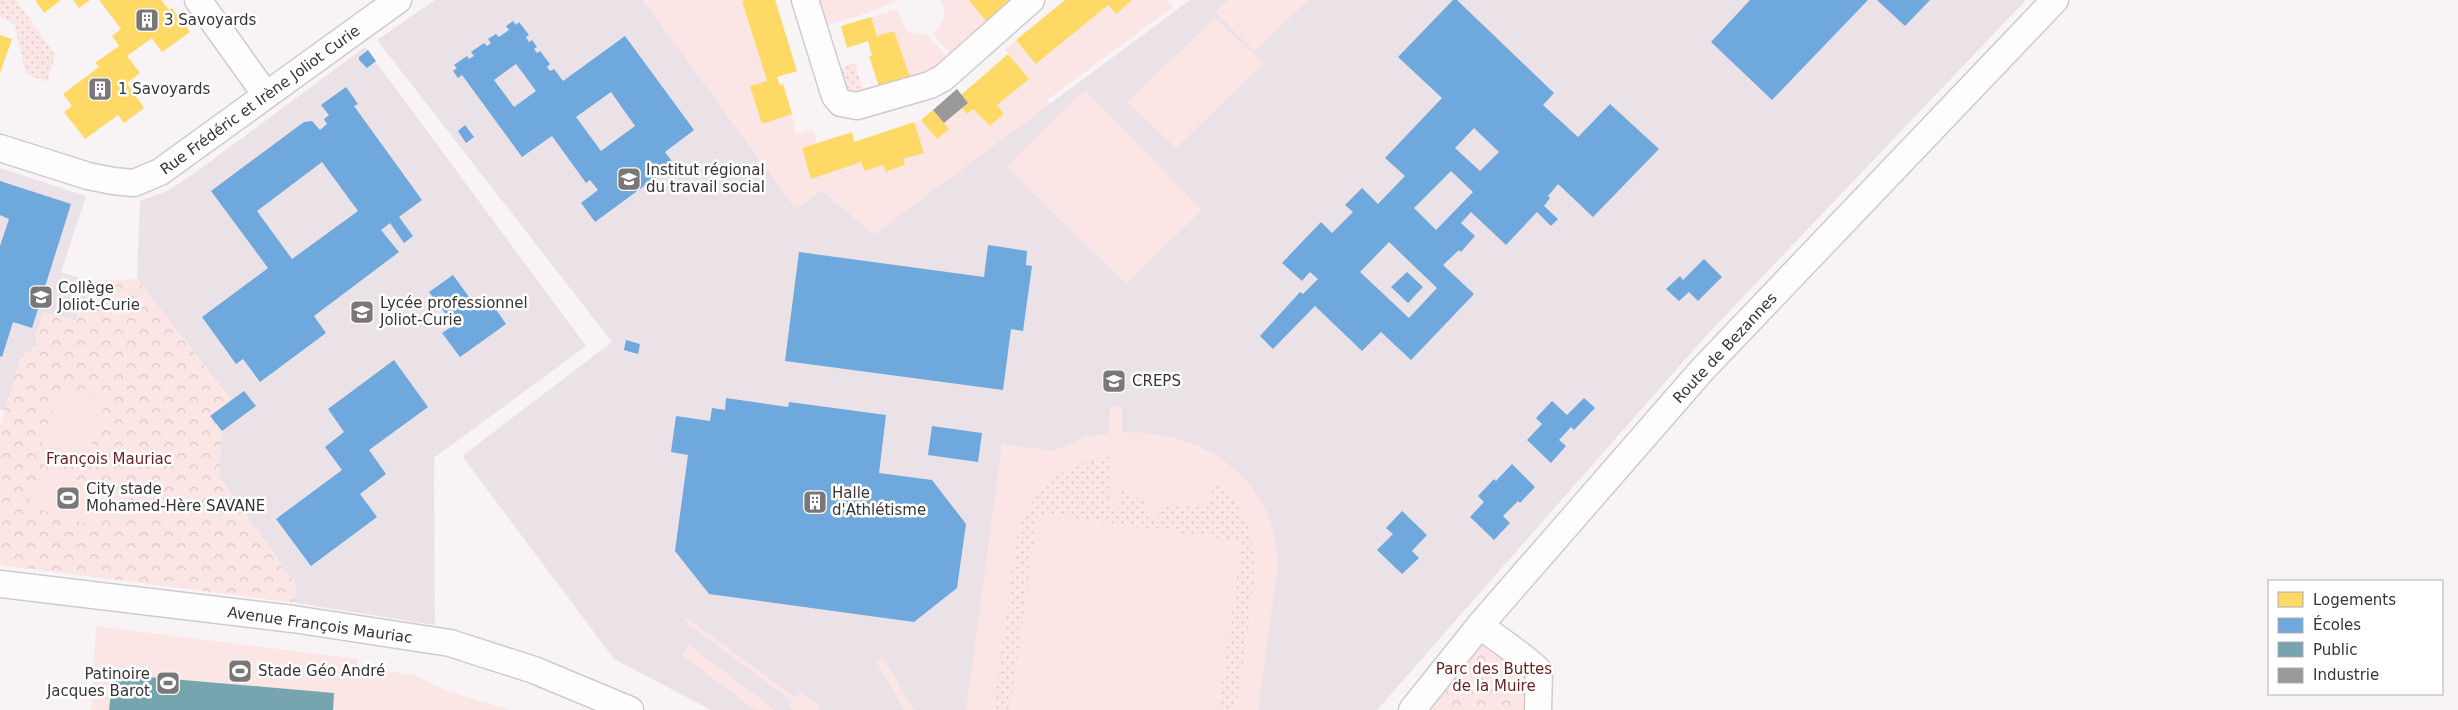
<svg xmlns="http://www.w3.org/2000/svg" width="2458" height="710" font-family="'DejaVu Sans',sans-serif">
	<defs>
		<pattern id="grass-dots" width="8" height="8" patternUnits="userSpaceOnUse" patternTransform="scale(1.25)"><rect width="8" height="8" fill="#fce6e5"/><path d="M2 2h.1M6 6h.1" fill="none" stroke="#d9c6c5" stroke-width="1.8" stroke-linecap="round"/></pattern>
		<pattern id="park-crowns" width="20" height="18" patternUnits="userSpaceOnUse" patternTransform="scale(1.25)"><rect width="20" height="18" fill="#fce6e5"/><path d="M2 6a3 3 0 1 1 6 0M12 15a3 3 0 1 1 6 0" fill="none" stroke="#d9c6c5"/></pattern>
	</defs>
	<rect width="100%" height="100%" fill="#f8f4f6"/>
	<g fill="#ebe2e7">
		<polygon points="435,0 643,0 796,209 821,190 874,234 1190,0 2026,0 1704,338 1377,710 711,710 614,659 462,456 612,342 377,40"/>
		<polygon points="365,47 586,346 434,458 435,625 296,603 296,585 219,477 222,431 210,416 231,400 137,279 140,201 167,191 192,175"/>
		<polygon points="0,168 86,196 61,272 88,281 75,323 43,313 31,353 23,351 5,411 0,409"/>
	</g>
	<g fill="url(#grass-dots)">
		<polygon points="0,0 16,0 55,55 47,82 26,74 14,23 0,18"/>
		<polygon points="855,63 865,96 848,97 839,72 847,65"/>
		<path d="M 1110,456 L 1109,508 L 1122,486 L 1146,503 L 1158,518 L 1161,507 L 1207,504 L 1214,482 C 1265,521 1257,570 1249,626 C 1244,654 1240,682 1236,710 L 993,710 L 1018,531 C 1036,486 1062,463 1110,456 Z"/>
	</g>
	<g fill="url(#park-crowns)">
		<polygon points="137,279 231,401 210,416 222,431 219,478 296,585 296,603 0,565 0,426 23,351 31,353 43,313 76,320 88,281"/>
		<polygon points="1481,643 1524,660 1532,710 1431,710"/>
	</g>
	<g fill="#fce6e5">
		<polygon points="643,0 742,0 767,81 750,86 762,123 792,114 796,134 813,129 817,143 802,148 811,179 861,162 864,171 884,165 886,171 905,166 903,159 924,152 914,122 921,120 937,139 949,129 944,123 962,108 967,114 973,109 990,126 1004,114 997,105 1029,79 1005,50 1016,40 1037,64 1108,5 1116,14 1132,0 1167,0 1173,7 1047,100 1050,104 874,234 821,190 796,209"/>
		<polygon points="817,0 899,0 868,13 825,26"/>
		<path d="M 940,0 L 969,0 L 990,26 L 953,57 L 932,33 C 944,25 948,12 940,0 Z"/>
		<polygon points="1228,0 1308,0 1254,51 1216,12"/>
		<polygon points="897,9 903,24 909,32 928,35 950,60 936,72 879,87 910,77 894,31 877,36 871,17"/>
		<polygon points="1215,18 1264,63 1176,148 1127,102"/>
		<polygon points="1085,90 1202,210 1126,284 1006,167"/>
		<polygon points="61,387 106,401 85,466 40,451"/>
		<path d="M 1110,406 L 1122,407 L 1122,432 C 1133,433 1145,432 1156,434 C 1226,447 1275,490 1278,564 L 1258,710 L 1236,710 C 1240,682 1244,654 1248,626 C 1256,572 1265,520 1214,482 L 1207,504 L 1161,507 L 1158,518 L 1144,515 L 1146,503 L 1122,487 L 1121,508 L 1109,508 L 1110,456 C 1062,463 1035,487 1018,531 L 993,710 L 966,710 L 1002,444 L 1054,451 L 1087,436 L 1109,434 Z"/>
		<polygon points="39,469 108,489 97,527 28,506"/>
		<polygon points="1038,513 1242,542 1218,710 1010,710"/>
		<polygon points="687,618 796,698 800,692 820,706 817,710 794,710 789,706 792,701 684,621"/>
		<polygon points="96,626 358,659 356,667 415,675 450,692 510,710 91,710"/>
		<polygon points="689,645 775,710 755,710 682,655"/>
		<polygon points="883,657 914,710 904,710 876,661"/>
	</g>
	<g fill="#ffd966">
		<polygon points="35,0 61,0 44,13"/>
		<polygon points="73,0 90,0 79,8"/>
		<polygon points="99,0 161,0 169,10 172,8 190,32 162,52 152,38 127,56 140,73 127,83 144,108 124,123 118,115 85,139 64,112 72,106 63,94 99,67 95,63 119,46 112,36 121,29"/>
		<polygon points="746,0 775,0 797,71 777,77 780,85 783,84 792,114 762,124 750,86 767,81 742,1"/>
		<polygon points="969,0 1010,0 1015,5 990,26"/>
		<polygon points="1065,0 1132,0 1116,14 1108,5 1036,64 1016,40"/>
		<polygon points="871,17 877,36 894,31 910,77 879,87 869,56 872,56 868,41 847,48 841,26"/>
		<polygon points="0,35 12,39 0,73"/>
		<polygon points="1008,54 1029,79 997,105 1004,114 990,126 973,109 967,114 962,108 968,103 961,95"/>
		<polygon points="933,110 949,129 937,139 921,120"/>
		<polygon points="914,122 924,153 903,159 905,165 885,172 884,165 864,171 861,162 811,179 802,148 852,132 854,142"/>
	</g>
	<g fill="#6fa8dc" fill-rule="evenodd">
		<path d="M 1453,0 L 1457,0 L 1554,93 L 1543,105 L 1578,137 L 1610,104 L 1659,149 L 1593,217 L 1558,184 L 1548,196 L 1550,198 L 1544,206 L 1558,219 L 1551,226 L 1537,212 L 1506,245 L 1471,212 L 1461,223 L 1475,236 L 1461,252 L 1459,250 L 1443,265 L 1474,294 L 1411,360 L 1381,332 L 1362,351 L 1315,306 L 1273,349 L 1260,336 L 1300,292 L 1303,294 L 1318,279 L 1310,272 L 1302,281 L 1282,263 L 1321,222 L 1332,233 L 1353,212 L 1345,205 L 1362,188 L 1378,204 L 1405,176 L 1385,158 L 1442,98 L 1398,57 ZM 1474,128 L 1499,152 L 1480,171 L 1455,148 ZM 1451,171 L 1473,192 L 1436,230 L 1414,208 ZM 1389,242 L 1437,288 L 1409,318 L 1360,272 Z"/>
		<polygon points="1750,0 1868,0 1772,100 1711,42"/>
		<polygon points="1877,0 1930,0 1905,26"/>
		<path d="M 513,21 L 516,25 L 519,22 L 529,35 L 526,37 L 529,42 L 532,40 L 537,47 L 534,49 L 537,53 L 540,51 L 550,64 L 547,67 L 550,71 L 554,69 L 563,81 L 625,36 L 694,130 L 665,152 L 674,164 L 595,222 L 581,203 L 598,190 L 590,180 L 586,183 L 552,136 L 522,157 L 462,75 L 458,78 L 453,71 L 457,68 L 454,65 L 467,56 L 469,59 L 474,56 L 471,52 L 484,43 L 487,46 L 491,43 L 488,39 L 496,34 L 499,37 L 509,30 L 506,26 ZM 516,64 L 536,91 L 514,107 L 494,80 ZM 611,92 L 635,126 L 601,151 L 576,117 Z"/>
		<polygon points="368,50 376,61 367,68 359,60 359,57"/>
		<path d="M 346,87 L 358,104 L 354,106 L 422,200 L 399,217 L 413,236 L 404,243 L 390,223 L 381,230 L 399,252 L 314,316 L 326,333 L 260,382 L 243,359 L 236,364 L 202,317 L 268,268 L 211,191 L 304,122 L 312,121 L 320,130 L 327,124 L 324,119 L 329,115 L 321,105 ZM 322,162 L 358,211 L 292,259 L 257,211 Z"/>
		<polygon points="465,125 474,137 466,143 458,131"/>
		<polygon points="0,181 71,204 32,328 13,322 2,357 0,356 0,246 9,219 0,215"/>
		<polygon points="988,245 1027,251 1026,265 1032,266 1023,331 1011,329 1003,390 785,361 799,252 984,277"/>
		<polygon points="1704,259 1722,277 1698,301 1689,292 1679,301 1666,289 1680,276 1683,280"/>
		<polygon points="1407,272 1423,287 1408,303 1391,287"/>
		<polygon points="453,275 477,308 489,299 506,324 460,357 442,333 454,325 429,292"/>
		<polygon points="626,340 640,344 638,354 624,350"/>
		<polygon points="394,360 428,407 369,450 386,474 360,494 377,517 311,566 276,519 342,470 325,447 344,432 328,409"/>
		<polygon points="244,391 256,406 222,431 210,416"/>
		<polygon points="726,398 788,407 789,402 886,415 879,473 932,480 966,524 957,588 914,622 709,594 675,551 688,455 671,452 676,416 710,421 712,408 725,410"/>
		<polygon points="1584,398 1595,408 1574,430 1571,427 1559,440 1566,446 1551,463 1527,440 1542,424 1536,418 1552,401 1567,415"/>
		<polygon points="932,426 982,433 978,462 928,455"/>
		<polygon points="1512,464 1535,487 1520,503 1518,501 1503,516 1510,523 1494,540 1470,517 1484,502 1478,496 1494,479 1496,481"/>
		<polygon points="1402,511 1427,535 1412,551 1419,558 1402,574 1377,550 1393,534 1386,528"/>
	</g>
	<polygon fill="#76a5af" points="113,674 334,693 333,710 109,710"/>
	<polygon fill="#999" points="957,89 968,103 944,123 933,110"/>
	<g fill="none" stroke-linecap="round" stroke-linejoin="round">
		<g stroke="#cecbcd" stroke-width="29">
			<g id="minor">
				<polyline points="198,0 266,95"/>
				<polyline points="805,0 835,96 841,103 857,106 930,85 943,78 1031,0"/>
				<polyline points="0,148 88,176 113,181 134,183 160,172 398,0"/>
				<polyline points="0,584 293,619 450,643 534,670 630,710"/>
				<path d="M 1480,625 C 1499,641 1521,653 1539,671 L 1538,710"/>
				<polyline points="1412,710 1480,625 1702,370 2055,0"/>
			</g>
		</g>
		<use href="#minor" stroke="#fefdfe" stroke-width="26"/>
	</g>
	<defs>
		<g id="building-square" transform="scale(1.25)"><rect x="-9" y="-9" width="18" height="18" rx="4" fill="#7b7779" stroke="#fff"/><path d="M-4-6H4V6H1V3H-1V6H-4ZM-2.5-4.3h1.7v1.8h-1.7ZM.8-4.3h1.7v1.8H.8ZM-2.5-1h1.7V.8h-1.7ZM.8-1h1.7V.8H.8Z" fill="#fff"/></g>
		<g id="university-square" transform="scale(1.25)"><rect x="-9" y="-9" width="18" height="18" rx="4" fill="#7b7779" stroke="#fff"/><path d="M0-5L7-2L0 1L-7-2ZM-4 1L0 2.5L4 1V4Q0 6-4 4Z" fill="#fff"/></g>
		<g id="school-square" transform="scale(1.25)"><rect x="-9" y="-9" width="18" height="18" rx="4" fill="#7b7779" stroke="#fff"/><path d="M0-5L7-2L0 1L-7-2ZM-4 1L0 2.5L4 1V4Q0 6-4 4Z" fill="#fff"/></g>
		<g id="stadium-square" transform="scale(1.25)"><rect x="-9" y="-9" width="18" height="18" rx="4" fill="#7b7779" stroke="#fff"/><path d="M0-5a6.5 5 0 1 0 0 10a6.5 5 0 1 0 0-10ZM-3.5-1.8h7v3.6h-7Z" fill="#fff"/></g>
	</defs>
	<g fill-rule="evenodd">
		<use href="#building-square" x="147" y="20"/>
		<use href="#building-square" x="100" y="89"/>
		<use href="#university-square" x="629" y="179"/>
		<use href="#school-square" x="41" y="297"/>
		<use href="#school-square" x="362" y="312"/>
		<use href="#university-square" x="1114" y="381"/>
		<use href="#stadium-square" x="68" y="498"/>
		<use href="#building-square" x="815" y="502"/>
		<use href="#stadium-square" x="240" y="671"/>
		<use href="#stadium-square" x="168" y="683"/>
	</g>
	<g text-anchor="middle" stroke-width="5" stroke-linejoin="round" paint-order="stroke">
		<g font-size="15" fill="#373435" stroke="#fff" text-anchor="start">
			<text x="164" y="25">3 Savoyards</text>
			<text x="118" y="94">1 Savoyards</text>
			<text x="646" y="175">Institut régional<tspan x="646" dy="17">du travail social</tspan></text>
			<text x="58" y="293">Collège<tspan x="58" dy="17">Joliot-Curie</tspan></text>
			<text x="380" y="308">Lycée professionnel<tspan x="380" dy="17">Joliot-Curie</tspan></text>
			<text x="1132" y="386">CREPS</text>
			<text x="86" y="494">City stade<tspan x="86" dy="17">Mohamed-Hère SAVANE</tspan></text>
			<text x="832" y="498">Halle<tspan x="832" dy="17">d'Athlétisme</tspan></text>
			<text x="258" y="676">Stade Géo André</text>
			<text x="150" y="679" text-anchor="end">Patinoire<tspan x="150" dy="17">Jacques Barot</tspan></text>
		</g>
		<g font-size="15" fill="#373435" stroke="#fff">
			<text transform="translate(260 100) rotate(-36)" y="5">Rue Frédéric et Irène Joliot Curie</text>
			<text transform="translate(1725 348) rotate(-47)" y="5">Route de Bezannes</text>
			<text transform="translate(320 625) rotate(8)" y="5">Avenue François Mauriac</text>
		</g>
		<g font-size="15" fill="#6b1f1d" stroke="#fff">
			<text x="109" y="464">François Mauriac</text>
			<text x="1494" y="674">Parc des Buttes<tspan x="1494" dy="17">de la Muire</tspan></text>
		</g>
	</g>
	<rect x="2268" y="580" width="175" height="115" fill="#ffffff" stroke="#afaeae"/>
	<rect x="2278" y="592" width="25" height="15" fill="#ffd966" stroke="#afaeae"/>
	<text x="2313" y="605" font-size="15" fill="#373435">Logements</text>
	<rect x="2278" y="618" width="25" height="15" fill="#6fa8dc" stroke="#afaeae"/>
	<text x="2313" y="630" font-size="15" fill="#373435">Écoles</text>
	<rect x="2278" y="642" width="25" height="15" fill="#76a5af" stroke="#afaeae"/>
	<text x="2313" y="655" font-size="15" fill="#373435">Public</text>
	<rect x="2278" y="668" width="25" height="15" fill="#999999" stroke="#afaeae"/>
	<text x="2313" y="680" font-size="15" fill="#373435">Industrie</text>
</svg>
